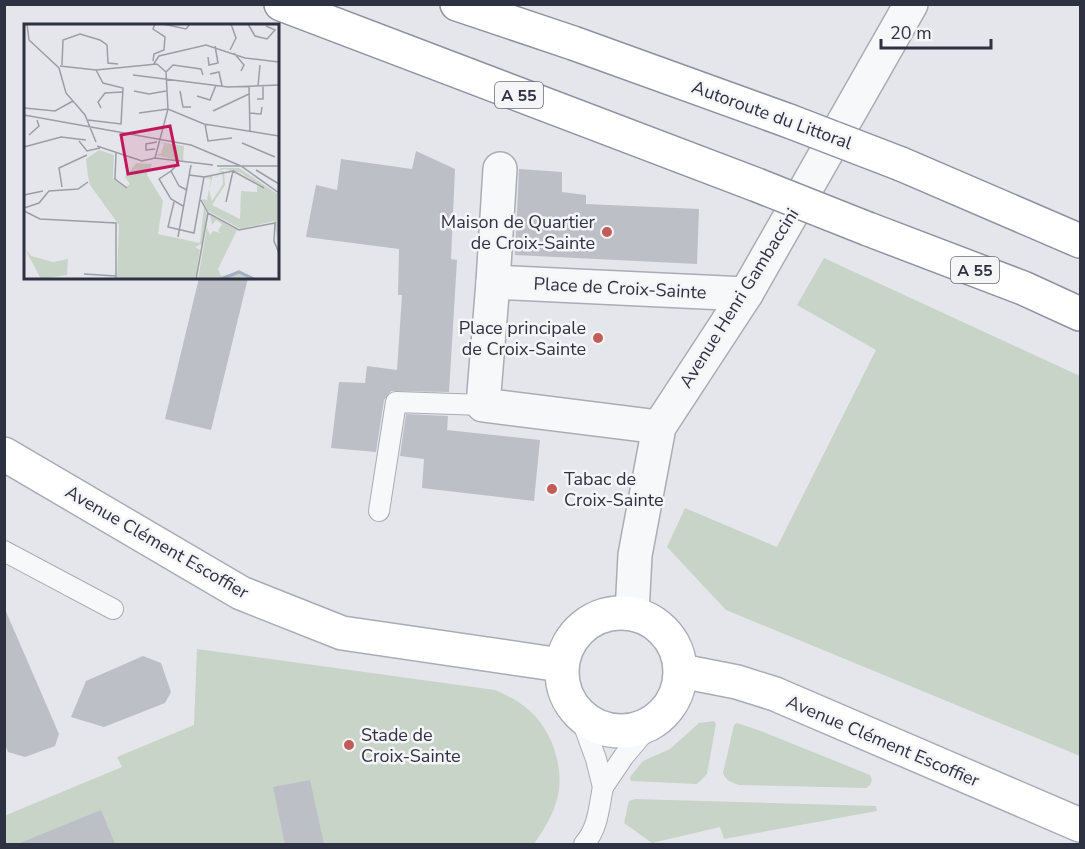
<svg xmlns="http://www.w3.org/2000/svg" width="1085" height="849" font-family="'Nunito Sans',sans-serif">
	<rect width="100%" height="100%" fill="#e5e6eb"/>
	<g fill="#c8d4c7">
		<polygon points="824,258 1080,376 1080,756 726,610 667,547 685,508 777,547 876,350 797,305"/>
		<path d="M 197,649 L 495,690 C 509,696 520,702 531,712 C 554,733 566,774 556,803 C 551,818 543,831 534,844 L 5,844 L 4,816 L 122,767 L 117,757 L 194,725 Z"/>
		<polygon points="714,721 716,724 707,774 697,784 631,781 630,777 643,761 670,749 699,723"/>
		<path d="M 737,723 L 761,731 L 870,775 L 872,780 L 870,785 L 866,788 L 739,785 C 731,782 726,781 723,773 L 734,725 Z"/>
		<polygon points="635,799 876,806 877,811 724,839 720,827 652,843 624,823 629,801"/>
	</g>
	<g fill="#bdbfc7">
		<polygon points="416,151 455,169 451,259 457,260 449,392 391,391 384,400 376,452 331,448 339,382 365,383 367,366 397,370 402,295 398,295 399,249 306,237 316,185 337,190 341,159 412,169"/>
		<polygon points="519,169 562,172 562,192 586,195 586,204 699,209 697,264 515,255"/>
		<polygon points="199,278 248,278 211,430 165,419"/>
		<polygon points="406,414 448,416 447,430 540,440 534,501 422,488 424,459 400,456"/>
		<polygon points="4,607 59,734 55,746 25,757 8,752 4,743"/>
		<polygon points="143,656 161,663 171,692 165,703 104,727 71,717 86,681"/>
		<polygon points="310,780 324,844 285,844 273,787"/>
		<polygon points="101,810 115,844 20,844 20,843"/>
	</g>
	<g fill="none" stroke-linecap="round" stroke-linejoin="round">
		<g stroke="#aaacb5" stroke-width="22">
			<g id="service">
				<polyline points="379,511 396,402 483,405"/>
				<polyline points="4,551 113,609"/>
				<polyline points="580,715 596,759 603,787 624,756 652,723"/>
				<path d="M 584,844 C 598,829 599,807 603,787"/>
			</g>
		</g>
		<g stroke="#aaacb5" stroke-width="36">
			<g id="minor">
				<polyline points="493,282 500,169"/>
				<polyline points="659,427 483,405 493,282 746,294"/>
				<polyline points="632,613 635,555 659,427 746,294 911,4"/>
			</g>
		</g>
		<g stroke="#aaacb5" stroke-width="36">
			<g id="secondary">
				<polyline points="4,454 241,593 342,633 561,665"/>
				<circle cx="621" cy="672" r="59"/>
				<polyline points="681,671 737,682 775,694 1080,825"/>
			</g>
		</g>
		<g stroke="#8e91a0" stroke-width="36">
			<g id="motorway">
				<polyline points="281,4 757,185"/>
				<polyline points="457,4 573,43 789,121"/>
				<polyline points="901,164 1080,241"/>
				<polyline points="868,229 1023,288 1080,314"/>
			</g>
		</g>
		<use href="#service" stroke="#f7f8fa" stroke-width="20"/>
		<use href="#minor" stroke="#f7f8fa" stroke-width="33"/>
		<use href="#secondary" stroke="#fff" stroke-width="33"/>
		<use href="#motorway" stroke="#fff" stroke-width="33"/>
		<g stroke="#8e91a0" stroke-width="36" stroke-linecap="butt">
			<g id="motorway-bridge">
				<polyline points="789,121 901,164"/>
				<polyline points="757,185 868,229"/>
			</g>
		</g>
		<use href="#motorway-bridge" stroke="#fff" stroke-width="33"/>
	</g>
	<g fill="#c25c58" stroke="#f5f5f8" stroke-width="2">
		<circle cx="607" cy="232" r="6"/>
		<circle cx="598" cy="338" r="6"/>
		<circle cx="552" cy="489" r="6"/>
		<circle cx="349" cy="745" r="6"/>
	</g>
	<g text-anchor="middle" stroke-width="5" stroke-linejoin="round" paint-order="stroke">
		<g fill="#f5f5f8" stroke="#6a6c79" stroke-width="1.5">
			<rect x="495" y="82" width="48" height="26" rx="4.5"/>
			<rect x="951" y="257" width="48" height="26" rx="4.5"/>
		</g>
		<g font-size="16" font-weight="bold" fill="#2e3142">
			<text x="519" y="101">A 55</text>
			<text x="975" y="276">A 55</text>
		</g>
		<g font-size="18" fill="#2e3142" stroke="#f5f5f8">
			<text transform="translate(772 115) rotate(20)" y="6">Autoroute du Littoral</text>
			<text transform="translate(620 288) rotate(3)" y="6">Place de Croix-Sainte</text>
			<text transform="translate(739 298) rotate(-58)" y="6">Avenue Henri Gambaccini</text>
			<text transform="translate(157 542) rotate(30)" y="6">Avenue Clément Escoffier</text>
			<text transform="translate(883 741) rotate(23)" y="6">Avenue Clément Escoffier</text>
		</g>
		<g font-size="18" fill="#2e3142" stroke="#f5f5f8" text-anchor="end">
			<text x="595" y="228">Maison de Quartier<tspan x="595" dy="21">de Croix-Sainte</tspan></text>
			<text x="586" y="334">Place principale<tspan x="586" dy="21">de Croix-Sainte</tspan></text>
			<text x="564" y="485" text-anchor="start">Tabac de<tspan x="564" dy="21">Croix-Sainte</tspan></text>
			<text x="361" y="741" text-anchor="start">Stade de<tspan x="361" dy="21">Croix-Sainte</tspan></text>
		</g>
	</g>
	<g transform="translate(24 24)">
		<rect width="255" height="255" fill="#e5e6eb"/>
		<path d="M 136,118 L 160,122 L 159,138 L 132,131 L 137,129 L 140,120 ZM 75,126 L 90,131 L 89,154 L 102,163 L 106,160 L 101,153 L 112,139 L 128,140 L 123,151 L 139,177 L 134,210 L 176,219 L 180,183 L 183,191 L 178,220 L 171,223 L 176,226 L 171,255 L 93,255 L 95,201 L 66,161 L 64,152 L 62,135 ZM 197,144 L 215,144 L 255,171 L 255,228 L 250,197 L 217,205 L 184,187 L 178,175 L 183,176 L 187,155 L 181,154 L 189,151 L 185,166 L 188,177 L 199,160 L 198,148 L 190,155 L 197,147 L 208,147 L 200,147 L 201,161 L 188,181 L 216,195 L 217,167 L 233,168 L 233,162 L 241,165 L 217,149 L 201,145 L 194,147 ZM 186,191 L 213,206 L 194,245 L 197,252 L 218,248 L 232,255 L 174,255 L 183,203 L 186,211 L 189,207 L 197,209 L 194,207 L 198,200 L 192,196 L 188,201 ZM 0,223 L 7,232 L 29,238 L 44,235 L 43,251 L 17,255 Z" fill="#c8d4c7"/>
		<path fill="none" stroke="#a4aec7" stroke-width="3" d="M 197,255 L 215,248 L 230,255"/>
		<path fill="none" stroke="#9c9ea7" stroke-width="1.5" d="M 3,0 L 5,16 L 35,44 L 42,69 L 61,91 L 72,118M 139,0 L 162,5 L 166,0M 224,0 L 231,12 L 243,15 L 251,6 L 242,2M 206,26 L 212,14 L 207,0M 210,29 L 220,41 L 217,47M 184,33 L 185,41 L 194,39 L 191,22M 129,37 L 130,30 L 140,26 L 141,13 L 129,5 L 131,0M 38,41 L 39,16 L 56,10 L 76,16 L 83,21 L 84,39 L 94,40M 129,41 L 135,32 L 182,21 L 221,34 L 255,38M 36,42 L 72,46 L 133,40M 142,48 L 149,41 L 177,45 L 179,51M 186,50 L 195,48 L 198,62M 109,51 L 204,63 L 255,61M 225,62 L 226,108M 234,62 L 236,41M 110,67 L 125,70 L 142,67M 156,67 L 159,83 L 167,83M 173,72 L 186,76 L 192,61M 233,75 L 239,75 L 239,62M 0,84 L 31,87 L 49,77M 77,84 L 74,78 L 81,69 L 98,68M 189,87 L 225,70M 115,89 L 144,85 L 180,100 L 255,112M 225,89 L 237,90 L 238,83M 0,91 L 167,121 L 217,142 L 255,169M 64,96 L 97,100 L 99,64 L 79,59 L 72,46M 181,100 L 184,117 L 208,114M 5,111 L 15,102 L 13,96M 55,117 L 63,127 L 76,124M 218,119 L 251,133M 73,122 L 118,137 L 131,134 L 189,141M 0,123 L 37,113 L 62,116M 131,125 L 122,126 L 122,120 L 133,118M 92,129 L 91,155 L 103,164M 131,134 L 144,85 L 142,48 L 133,40M 154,140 L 147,147 L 155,162 L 163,166M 193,142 L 255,142M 232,146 L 255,160M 147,147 L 135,155 L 147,175 L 159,182M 209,147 L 240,164M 180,153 L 209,147 L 202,178M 38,163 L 35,144 L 63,131M 0,171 L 19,167M 177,176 L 184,189 L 215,206 L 251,199 L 250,217 L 255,229M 150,178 L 144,203 L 170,209 L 180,153 L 165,151M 0,184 L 15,179 L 25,167 L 54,165 L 64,158M 0,187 L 16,195 L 92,199 L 92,255M 154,213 L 167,141M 60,250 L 92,252M 172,255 L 184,189"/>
		<path fill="#c2185b" fill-opacity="0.15" stroke="#c2185b" stroke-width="3" d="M 146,102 L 154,141 L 104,150 L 97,111 Z"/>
		<rect width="255" height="255" fill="none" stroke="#2e3142" stroke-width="3"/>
	</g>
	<rect width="1085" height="849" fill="none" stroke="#2e3142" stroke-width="12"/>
	<path d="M881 39v9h110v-9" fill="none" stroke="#2e3142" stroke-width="3"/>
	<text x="890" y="39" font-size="18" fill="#2e3142" stroke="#f5f5f8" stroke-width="4.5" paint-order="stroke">20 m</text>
</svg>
